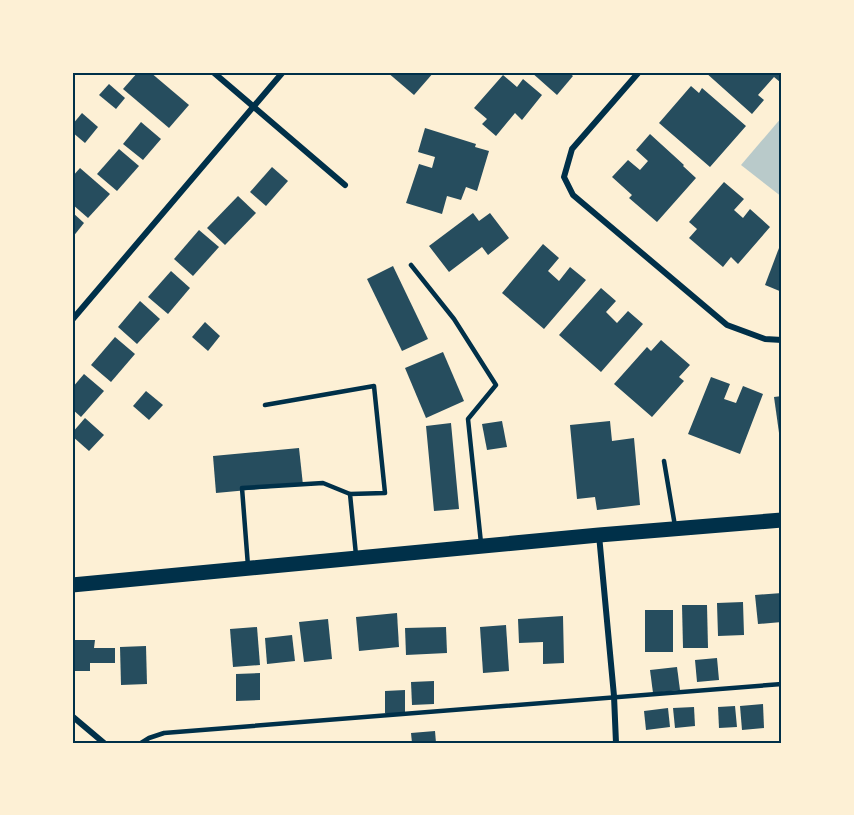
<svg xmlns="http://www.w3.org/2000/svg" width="854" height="815" font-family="Roboto,sans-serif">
	<rect width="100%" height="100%" fill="#fdf0d5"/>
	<polygon fill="#b9caca" points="782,117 782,197 741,165"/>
	<g fill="#264d5e">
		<polygon points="138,72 150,72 189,105 169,128 123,89"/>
		<polygon points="387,72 434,72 414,95"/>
		<polygon points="531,72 568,72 573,76 557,95"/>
		<polygon points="705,72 782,72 782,79 780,82 774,77 758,95 764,100 752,114"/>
		<polygon points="503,75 517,87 523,79 542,95 522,120 515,113 496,136 482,124 487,119 474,108"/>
		<polygon points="109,84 125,98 116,109 99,95"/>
		<polygon points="691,86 699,93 702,88 746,126 710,167 659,123"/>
		<polygon points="82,113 98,127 85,143 72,132 72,125"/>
		<polygon points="141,122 161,139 143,160 123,144"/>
		<polygon points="425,128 476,144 475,147 489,151 477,191 466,187 461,200 447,196 442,214 406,203 419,164 432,168 435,157 418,152"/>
		<polygon points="650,134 684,165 683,166 696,178 657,222 629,198 632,195 612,177 628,160 640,170 648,161 636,150"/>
		<polygon points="119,149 139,166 117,191 97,174"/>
		<polygon points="272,167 288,181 266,206 250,192"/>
		<polygon points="80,168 110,194 88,218 72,204 72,177"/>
		<polygon points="724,182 744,199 734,210 743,218 750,209 770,227 738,264 731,257 723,267 689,238 697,229 689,222"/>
		<polygon points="238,196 256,213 225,245 207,228"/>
		<polygon points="72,212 84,223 72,238"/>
		<polygon points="473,213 479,221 490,213 509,238 488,255 482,247 449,272 429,246"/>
		<polygon points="199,230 219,247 193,276 174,259"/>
		<polygon points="782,240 782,292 765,285"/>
		<polygon points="543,244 559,258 548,271 559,281 570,267 586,280 544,329 502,293"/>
		<polygon points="393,266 428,339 402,351 367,279"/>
		<polygon points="171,271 190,288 168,314 148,297"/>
		<polygon points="601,288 616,301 606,312 617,323 628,311 643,324 601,372 559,335"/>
		<polygon points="140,301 160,319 137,344 118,327"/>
		<polygon points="205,322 220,336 208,351 192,337"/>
		<polygon points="115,337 135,354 111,382 91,365"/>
		<polygon points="661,340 690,365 679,377 684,381 652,417 614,384 647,347 651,351"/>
		<polygon points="443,352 464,401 426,418 405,368"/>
		<polygon points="84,374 104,391 81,417 72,409 72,388"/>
		<polygon points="711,377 730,384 724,399 736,403 743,386 763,394 740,454 688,434"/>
		<polygon points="146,391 163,405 149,420 133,406"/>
		<polygon points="782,396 782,447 781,447 774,397"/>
		<polygon points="85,418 104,435 89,451 72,436 72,433"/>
		<polygon points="502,421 507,447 487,450 482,424"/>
		<polygon points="610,421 612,441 634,438 640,505 597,510 595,497 577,499 570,425"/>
		<polygon points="451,423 459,509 434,511 426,426"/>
		<polygon points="299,448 303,485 216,493 213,456"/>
		<polygon points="782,593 782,622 758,624 755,595"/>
		<polygon points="743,602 744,635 718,636 717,603"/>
		<polygon points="682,605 707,605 708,648 683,648"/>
		<rect x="645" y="610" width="28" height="42"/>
		<polygon points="397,613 399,647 359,651 356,617"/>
		<polygon points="563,616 564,663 543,664 543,642 519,643 518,619"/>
		<polygon points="328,619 332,659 304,662 299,622"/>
		<polygon points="506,625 509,671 483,673 480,627"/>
		<polygon points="257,627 260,665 233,667 230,629"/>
		<polygon points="446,627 447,653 406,655 405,628"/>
		<polygon points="292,635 295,661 267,664 265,638"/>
		<polygon points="72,640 95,640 94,648 115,648 115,663 90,663 90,671 74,671 74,665 72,665"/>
		<polygon points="146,646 147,684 121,685 120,647"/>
		<polygon points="717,658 719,680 697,682 695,660"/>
		<polygon points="677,667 680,690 653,693 650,670"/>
		<polygon points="260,673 260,700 236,701 236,674"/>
		<polygon points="434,681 434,704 412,705 411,682"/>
		<polygon points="405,690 405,713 385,713 385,691"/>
		<polygon points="763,704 764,728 742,730 740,706"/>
		<polygon points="735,706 737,727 719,728 718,707"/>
		<polygon points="694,707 695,726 675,728 673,708"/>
		<polygon points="668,708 670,727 646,730 644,711"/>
		<polygon points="435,731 436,743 412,743 411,733"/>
	</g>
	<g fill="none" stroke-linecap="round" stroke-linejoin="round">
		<g stroke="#003049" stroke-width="4.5">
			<polyline points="411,265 454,319 496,385 468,419 481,543"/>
			<polyline points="265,405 374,386 385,493 350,494 356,555"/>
			<polyline points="664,461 675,526"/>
			<polyline points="248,566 242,488 323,483 350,494"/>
			<polyline points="141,743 149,738 164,733 782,684"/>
		</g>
		<g stroke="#003049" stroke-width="6">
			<polyline points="213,72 345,185"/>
			<polyline points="639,72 572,149 564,177 573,195 727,325 765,339 782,340"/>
			<polyline points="72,320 283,72"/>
			<polyline points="599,535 614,696 616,743"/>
			<polyline points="72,716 104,743"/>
		</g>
		<polyline stroke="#003049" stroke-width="15" points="72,585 599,535 782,520"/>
	</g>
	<rect width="854" height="815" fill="none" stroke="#fdf0d5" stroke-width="147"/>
	<rect x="74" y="74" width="706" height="668" fill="none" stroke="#003049" stroke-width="2"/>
</svg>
